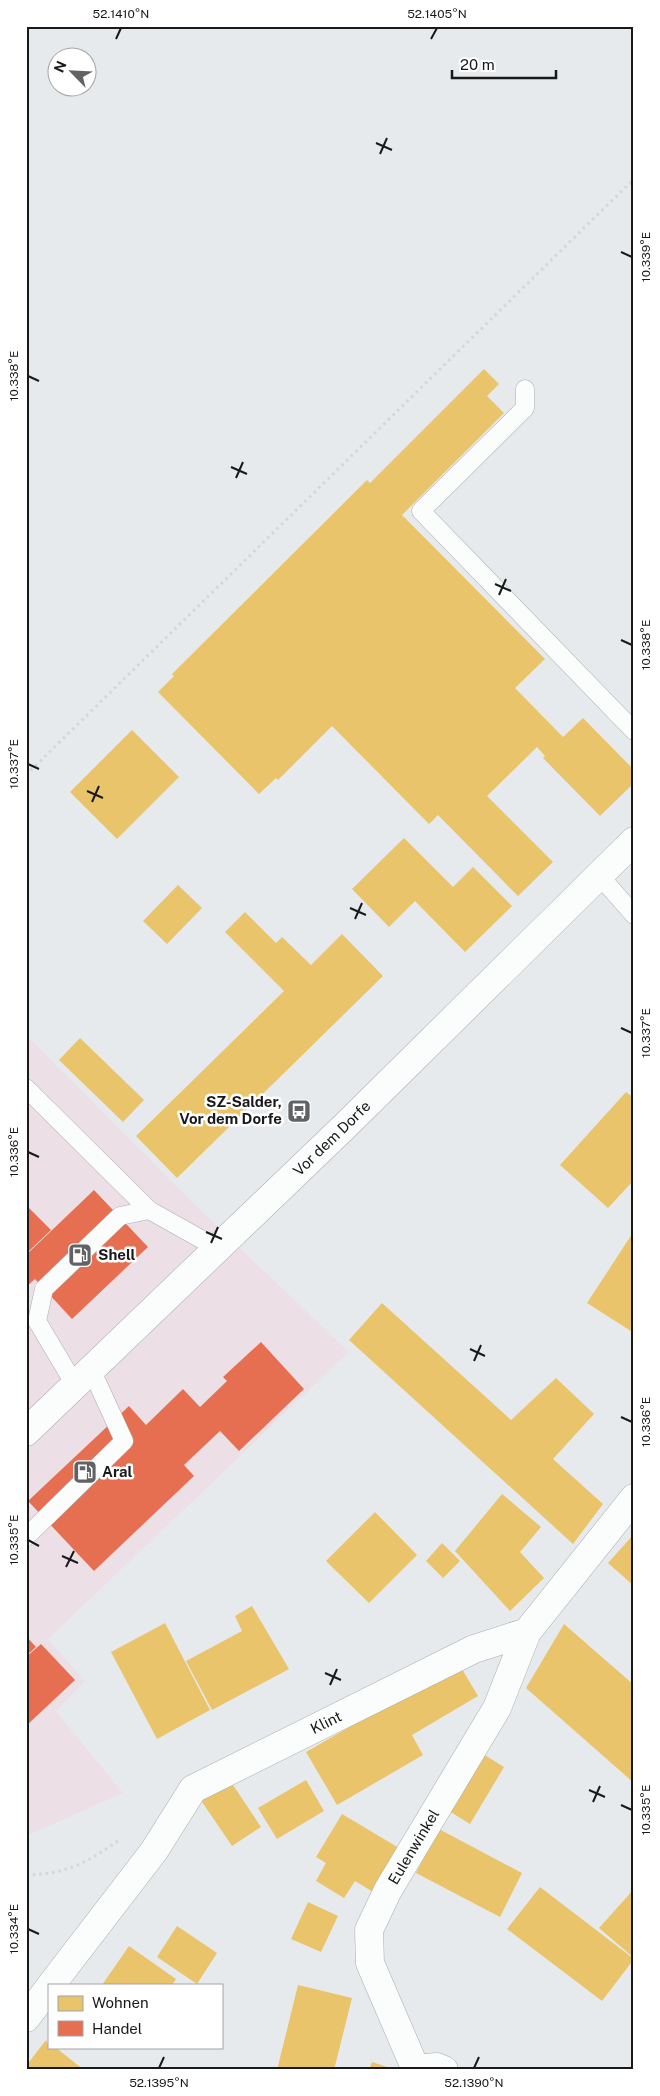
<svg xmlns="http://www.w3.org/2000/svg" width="660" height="2096" font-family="'Public Sans',sans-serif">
	<rect width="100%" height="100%" fill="#e7eaed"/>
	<polygon fill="#ece0e6" points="26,1035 197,1207 349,1352 48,1639 85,1681 56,1711 123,1793 26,1836"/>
	<g fill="#e9c46a">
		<polygon points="484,369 499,384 487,396 504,413 402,515 545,659 515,688 563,737 583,718 634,770 634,783 600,816 543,758 545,756 537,747 487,796 553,862 518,896 438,815 429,824 332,726 278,780 276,778 259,794 158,692 174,676 193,696 172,674 367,480 370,483"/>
		<polygon points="132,730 179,777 117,839 70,792"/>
		<polygon points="404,838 453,887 473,867 512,906 465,952 415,901 389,927 352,889"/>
		<polygon points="178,885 202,908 167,944 143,921"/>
		<polygon points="245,912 276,943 282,937 311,965 342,934 383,976 177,1178 136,1136 284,991 225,932"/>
		<polygon points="80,1038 144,1100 123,1122 59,1060"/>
		<polygon points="626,1092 634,1098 634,1180 608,1208 560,1165"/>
		<polygon points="634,1231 634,1333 587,1303"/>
		<polygon points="382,1303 511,1420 556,1378 594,1414 553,1459 603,1504 573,1544 349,1340"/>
		<polygon points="502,1494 541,1527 520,1552 544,1578 510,1611 455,1551"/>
		<polygon points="375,1512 417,1555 369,1603 326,1561"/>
		<polygon points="634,1534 634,1586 608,1563"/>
		<polygon points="442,1543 460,1561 443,1578 426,1561"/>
		<polygon points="252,1606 289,1669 212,1710 186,1661 242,1631 235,1616"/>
		<polygon points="165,1623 210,1710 157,1739 111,1652"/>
		<polygon points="564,1624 634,1685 634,1783 526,1688"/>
		<polygon points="459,1664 478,1696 412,1735 423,1755 337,1805 306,1752"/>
		<polygon points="483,1754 504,1767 470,1824 449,1811"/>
		<polygon points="229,1779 261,1827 232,1846 200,1799"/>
		<polygon points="306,1780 324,1811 277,1839 258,1808"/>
		<polygon points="342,1814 399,1848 373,1892 355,1881 344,1898 316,1881 326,1863 316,1857"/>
		<polygon points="439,1829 522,1873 500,1917 416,1873"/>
		<polygon points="540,1887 634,1959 602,2001 507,1929"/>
		<polygon points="634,1889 634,1958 599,1928"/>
		<polygon points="308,1902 338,1916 321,1952 291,1939"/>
		<polygon points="177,1926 217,1953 197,1984 157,1957"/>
		<polygon points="129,1946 176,1979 172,1985 102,1985"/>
		<polygon points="298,1985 352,1998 334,2070 277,2070"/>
		<polygon points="46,2040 49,2047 55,2047 84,2070 26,2070 26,2066"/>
		<polygon points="372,2062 393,2069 393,2070 369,2070"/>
	</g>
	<g fill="#e76f51">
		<polygon points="94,1190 148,1247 72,1319 35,1279 26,1287 26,1255"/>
		<polygon points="26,1205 51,1230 26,1254"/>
		<polygon points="261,1342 304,1389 239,1451 220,1431 184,1465 194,1476 94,1571 28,1501 129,1406 146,1425 183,1389 200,1407 227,1381 223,1377"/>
		<polygon points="26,1636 36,1647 26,1656"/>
		<polygon points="41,1644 75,1680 26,1726 26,1657"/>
	</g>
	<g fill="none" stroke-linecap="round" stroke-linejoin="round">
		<g stroke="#aaacae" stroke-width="19">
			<g id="service">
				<polyline points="525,389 525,408 421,511 634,731"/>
				<polyline points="599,875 634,915"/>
				<polyline points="26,1088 149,1210"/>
				<polyline points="75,1385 37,1321 44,1289 120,1216 149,1210 217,1248"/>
				<polyline points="26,1537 124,1441 91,1369"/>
			</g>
		</g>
		<g stroke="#aaacae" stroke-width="29">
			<g id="minor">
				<path id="s1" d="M 51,1985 L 154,1851 L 193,1789 L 474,1649 L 527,1632 L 634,1498"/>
				<polyline points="26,2018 49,1988"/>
				<polyline points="416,2069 437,2067 444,2070"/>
				<path id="s2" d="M 416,2070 L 370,1963 L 369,1930 L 388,1890 L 497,1708 L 527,1632"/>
			</g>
		</g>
		<g stroke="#aaacae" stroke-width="29">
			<g id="secondary">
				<path id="s3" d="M 26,1432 L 345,1126 L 634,841"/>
			</g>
		</g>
		<g stroke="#d5d6d7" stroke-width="3" stroke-dasharray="2.5 4" stroke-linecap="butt">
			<polyline points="26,775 634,179"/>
			<path d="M 26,1875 C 69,1874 87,1862 121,1839"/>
		</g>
		<use href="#service" stroke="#fbfcfc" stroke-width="18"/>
		<use href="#minor" stroke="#fbfcfc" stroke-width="28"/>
		<use href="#secondary" stroke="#fbfcfc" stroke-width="28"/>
	</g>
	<path fill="none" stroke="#18191b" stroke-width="2" d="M 116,39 L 121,28M 431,39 L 437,28M 376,143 L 392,150M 380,154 L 387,138M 621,252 L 632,257M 28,376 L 39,381M 231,467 L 247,474M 236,478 L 243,462M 495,584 L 511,591M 499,595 L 506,579M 621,640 L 632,645M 28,764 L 39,769M 87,791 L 103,798M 92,802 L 99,786M 350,908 L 366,915M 355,919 L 362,903M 621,1028 L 632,1033M 28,1152 L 39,1157M 206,1232 L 222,1239M 211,1243 L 218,1227M 470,1349 L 485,1356M 474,1361 L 481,1345M 621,1417 L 632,1422M 28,1540 L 39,1546M 62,1556 L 78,1563M 66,1567 L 74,1551M 325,1673 L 341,1680M 330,1685 L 337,1669M 589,1790 L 605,1797M 593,1802 L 600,1786M 621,1805 L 632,1810M 28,1929 L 39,1934M 159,2068 L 164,2057M 474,2068 L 479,2057"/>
	<defs>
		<g id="bus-square" transform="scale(1.25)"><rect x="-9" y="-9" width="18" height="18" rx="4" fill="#606264" stroke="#fff"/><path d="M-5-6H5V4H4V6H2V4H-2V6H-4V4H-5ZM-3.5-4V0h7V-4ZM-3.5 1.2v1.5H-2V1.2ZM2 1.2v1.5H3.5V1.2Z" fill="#fff"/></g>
		<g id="fuel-square" transform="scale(1.25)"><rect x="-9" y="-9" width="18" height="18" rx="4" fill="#606264" stroke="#fff"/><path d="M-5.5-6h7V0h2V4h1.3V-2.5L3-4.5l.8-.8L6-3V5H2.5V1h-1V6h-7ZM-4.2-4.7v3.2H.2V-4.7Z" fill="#fff"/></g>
	</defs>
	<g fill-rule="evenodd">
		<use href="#bus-square" x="299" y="1111"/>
		<use href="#fuel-square" x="80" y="1255"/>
		<use href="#fuel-square" x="85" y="1472"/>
	</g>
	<g text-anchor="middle" stroke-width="5" stroke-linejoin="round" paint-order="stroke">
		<g font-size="15" font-weight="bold" fill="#18191b" stroke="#fff" text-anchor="start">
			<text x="282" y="1107" text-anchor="end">SZ-Salder,<tspan x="282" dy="17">Vor dem Dorfe</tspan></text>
			<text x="98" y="1260">Shell</text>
			<text x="102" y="1477">Aral</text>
		</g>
		<g font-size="15" fill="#18191b" stroke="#fff">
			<text dy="5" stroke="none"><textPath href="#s3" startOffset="424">Vor dem Dorfe</textPath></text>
			<text dy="5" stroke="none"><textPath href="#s1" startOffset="391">Klint</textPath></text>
			<text dy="5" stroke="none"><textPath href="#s2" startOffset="244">Eulenwinkel</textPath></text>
		</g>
	</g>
	<rect width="660" height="2096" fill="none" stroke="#ffffff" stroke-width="55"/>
	<rect x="48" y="1984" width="175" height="65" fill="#ffffff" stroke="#a3a3a4"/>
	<rect x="58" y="1996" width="25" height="15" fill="#e9c46a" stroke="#a3a3a4"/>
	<text x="92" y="2008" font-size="15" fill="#18191b">Wohnen</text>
	<rect x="58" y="2021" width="25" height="15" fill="#e76f51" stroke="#a3a3a4"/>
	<text x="92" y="2034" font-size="15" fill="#18191b">Handel</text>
	<g transform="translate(72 72) rotate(294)"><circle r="24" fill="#ffffff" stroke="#a3a3a4"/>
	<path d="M0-4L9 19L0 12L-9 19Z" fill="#606264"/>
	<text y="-8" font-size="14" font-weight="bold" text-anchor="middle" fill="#18191b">N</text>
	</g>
	<path d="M452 70v8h104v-8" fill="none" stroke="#18191b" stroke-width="2.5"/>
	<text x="460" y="70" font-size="15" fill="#18191b" stroke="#ffffff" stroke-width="4" paint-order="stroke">20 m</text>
	<rect x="28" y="28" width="604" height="2040" fill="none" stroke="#18191b" stroke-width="2"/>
	<g font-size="12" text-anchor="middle" fill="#18191b">
		<text x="121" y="18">52.1410°N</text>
		<text x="437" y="18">52.1405°N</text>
		<text transform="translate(646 257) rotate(-90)" y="4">10.339°E</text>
		<text transform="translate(14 376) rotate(-90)" y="4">10.338°E</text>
		<text transform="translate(646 645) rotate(-90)" y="4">10.338°E</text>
		<text transform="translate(14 764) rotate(-90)" y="4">10.337°E</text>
		<text transform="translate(646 1033) rotate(-90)" y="4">10.337°E</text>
		<text transform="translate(14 1152) rotate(-90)" y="4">10.336°E</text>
		<text transform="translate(646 1422) rotate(-90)" y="4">10.336°E</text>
		<text transform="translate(14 1540) rotate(-90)" y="4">10.335°E</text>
		<text transform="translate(646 1810) rotate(-90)" y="4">10.335°E</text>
		<text transform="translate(14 1929) rotate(-90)" y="4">10.334°E</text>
		<text x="159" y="2087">52.1395°N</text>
		<text x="474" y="2087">52.1390°N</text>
	</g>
</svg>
